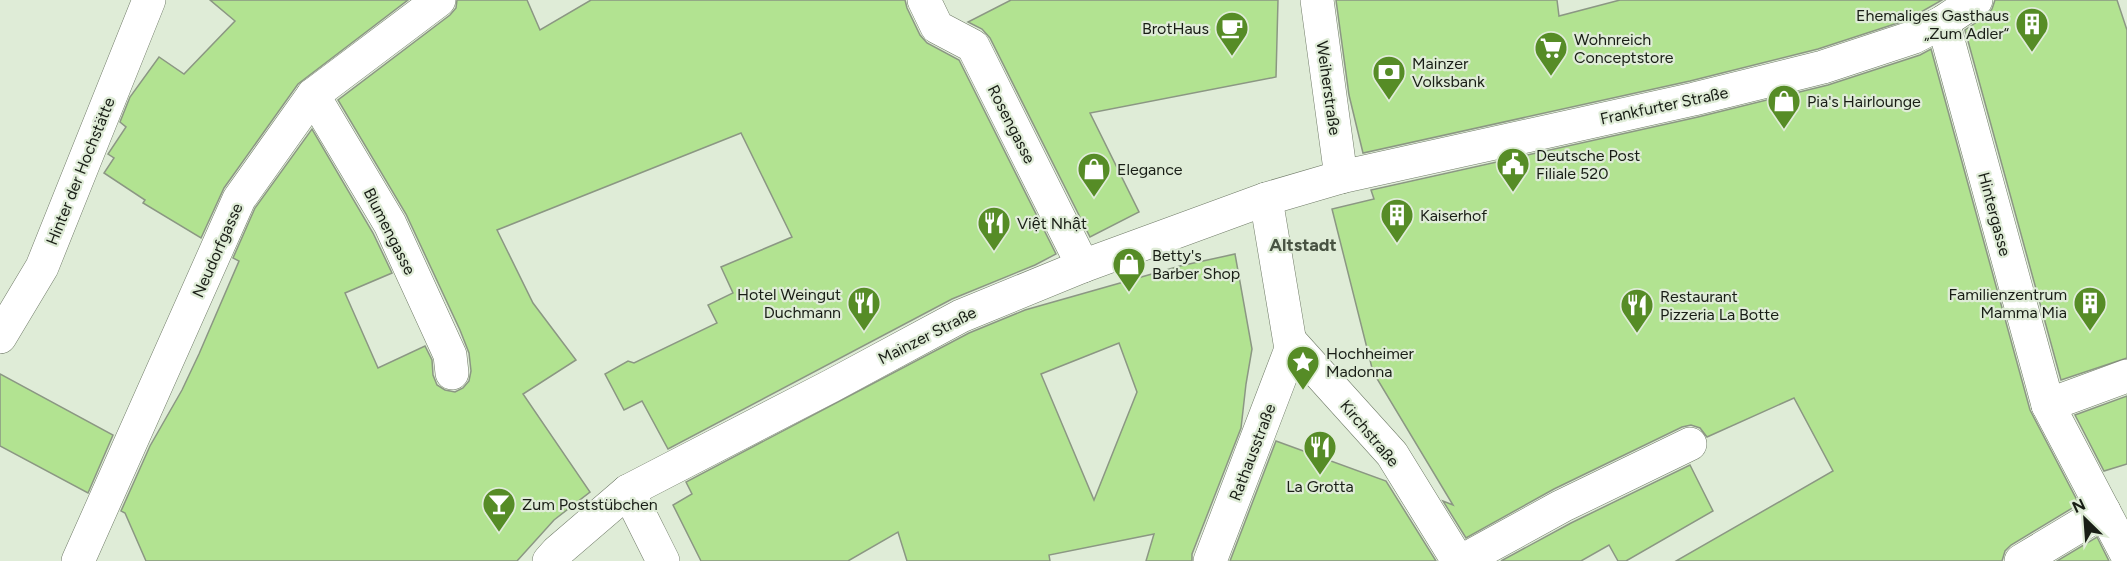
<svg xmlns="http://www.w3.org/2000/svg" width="2127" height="561" font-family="Figtree,sans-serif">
	<rect width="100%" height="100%" fill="#dfecd7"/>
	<g fill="#b2e391" stroke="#8b9783" stroke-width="1.5" fill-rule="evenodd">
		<polygon points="210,0 408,0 298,84 224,188 201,238 143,203 145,200 104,173 114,158 108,154 126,127 120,122 130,97 159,57 184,74 235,21"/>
		<polygon points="457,0 527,0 540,30 591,0 905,0 907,8 920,35 927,43 959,60 1056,254 1035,265 952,299 668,449 642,401 624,410 605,374 628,361 634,363 717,323 708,305 733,293 721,267 792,237 741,133 497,230 533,303 576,360 523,394 590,492 554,520 517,561 146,561 125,513 121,511 150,446 182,390 199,354 239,261 233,258 255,208 312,129 373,233 392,273 345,293 378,368 425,346 432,360 433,375 437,385 445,390 455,392 463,388 469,381 471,371 469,353 460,330 406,214 338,100 450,15 456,8"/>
		<polygon points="1011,0 1278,0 1276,77 1090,113 1139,212 1090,237 990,38 982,29 968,22"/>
		<polygon points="1336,0 1557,0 1559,16 1620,0 1942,0 1907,20 1818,49 1690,81 1363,153 1349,95"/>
		<polygon points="1995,0 2117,0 2127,30 2127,358 2061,380 1965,30 1987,15 1992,9"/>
		<polygon points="1931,49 2030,410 2079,504 2011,545 2005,551 2002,561 1676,561 1833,471 1794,398 1707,437 1700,428 1691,425 1682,427 1554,489 1466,538 1443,501 1453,505 1373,372 1332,209 1374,199 1371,190 1698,117 1828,85 1920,55"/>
		<path d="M 1235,254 L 1252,349 L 1246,384 L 1241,428 L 1192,554 L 1192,561 L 1146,561 L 1154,534 L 1049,555 L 1050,561 L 907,561 L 898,532 L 848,561 L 701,561 L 673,505 L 692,494 L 686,482 L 969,333 L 1025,310 L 1180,266 ZM 1119,343 L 1137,392 L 1094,500 L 1041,374 Z"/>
		<polygon points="0,374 113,435 88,493 0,446"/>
		<polygon points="2127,396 2127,464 2104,471 2075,415"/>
		<polygon points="1276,441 1386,481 1436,561 1230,561"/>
		<polygon points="1690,465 1713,511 1626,561 1618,561 1609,545 1581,561 1501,561 1571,523"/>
		<polygon points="2097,537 2109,561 2057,561"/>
	</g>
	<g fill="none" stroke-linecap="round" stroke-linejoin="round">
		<g stroke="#707b68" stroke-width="34">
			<g id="minor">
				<polyline points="924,0 937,27 973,46 1083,266"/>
				<polyline points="1317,0 1341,177"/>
				<polyline points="1943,22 2048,405 2127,555"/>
				<polyline points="313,95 390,224 450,355 452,373"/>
				<polyline points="0,337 42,267 149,0"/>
				<polyline points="1291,342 1392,454 1458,561"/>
				<polyline points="2048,405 2127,376"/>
				<polyline points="628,491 663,561"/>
				<polyline points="78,561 239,199 313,95 439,0"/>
				<polyline points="549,561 557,552 628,491 831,386 961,316 1083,266 1266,199 1341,177 1694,99 1823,67 1914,37 1943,22 1976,0"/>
				<polyline points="1210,561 1291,349 1266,199"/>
				<polyline points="1462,561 1562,506 1690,444"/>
				<polyline points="2021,561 2104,511"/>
			</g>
		</g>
		<use href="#minor" stroke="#fff" stroke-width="33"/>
	</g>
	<defs>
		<g id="building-pin" transform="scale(1.725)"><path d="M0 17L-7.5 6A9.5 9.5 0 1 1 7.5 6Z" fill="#568c26" stroke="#dfecd7"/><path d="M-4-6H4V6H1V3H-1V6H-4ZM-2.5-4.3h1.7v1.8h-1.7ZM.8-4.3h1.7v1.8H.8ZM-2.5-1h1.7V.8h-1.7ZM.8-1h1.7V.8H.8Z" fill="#fff"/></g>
		<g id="cafe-pin" transform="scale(1.725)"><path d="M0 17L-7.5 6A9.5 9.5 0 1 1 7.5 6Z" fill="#568c26" stroke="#dfecd7"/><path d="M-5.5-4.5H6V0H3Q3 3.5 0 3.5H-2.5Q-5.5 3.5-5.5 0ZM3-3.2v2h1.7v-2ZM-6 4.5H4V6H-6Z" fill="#fff"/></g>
		<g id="supermarket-pin" transform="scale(1.725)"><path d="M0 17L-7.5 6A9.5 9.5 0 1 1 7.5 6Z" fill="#568c26" stroke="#dfecd7"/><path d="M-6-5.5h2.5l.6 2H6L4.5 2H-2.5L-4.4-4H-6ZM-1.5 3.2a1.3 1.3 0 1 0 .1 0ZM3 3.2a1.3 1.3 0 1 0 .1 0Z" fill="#fff"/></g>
		<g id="bank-pin" transform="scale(1.725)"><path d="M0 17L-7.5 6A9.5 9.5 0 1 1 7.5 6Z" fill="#568c26" stroke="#dfecd7"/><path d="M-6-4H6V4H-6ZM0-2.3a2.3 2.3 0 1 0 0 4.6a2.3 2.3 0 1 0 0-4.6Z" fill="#fff"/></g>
		<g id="shop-pin" transform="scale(1.725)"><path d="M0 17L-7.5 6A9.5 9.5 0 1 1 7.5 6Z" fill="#568c26" stroke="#dfecd7"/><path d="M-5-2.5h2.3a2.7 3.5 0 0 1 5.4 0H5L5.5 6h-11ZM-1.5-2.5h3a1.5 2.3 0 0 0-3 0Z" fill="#fff"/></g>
		<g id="civic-pin" transform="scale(1.725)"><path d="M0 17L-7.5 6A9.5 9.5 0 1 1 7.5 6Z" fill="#568c26" stroke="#dfecd7"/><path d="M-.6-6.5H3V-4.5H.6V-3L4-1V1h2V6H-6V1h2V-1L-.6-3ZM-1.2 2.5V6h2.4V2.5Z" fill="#fff"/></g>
		<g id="restaurant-pin" transform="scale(1.725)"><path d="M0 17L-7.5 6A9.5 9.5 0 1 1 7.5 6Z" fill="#568c26" stroke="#dfecd7"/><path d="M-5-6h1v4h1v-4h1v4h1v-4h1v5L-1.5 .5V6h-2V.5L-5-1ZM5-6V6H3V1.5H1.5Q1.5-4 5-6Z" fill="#fff"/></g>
		<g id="sight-pin" transform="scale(1.725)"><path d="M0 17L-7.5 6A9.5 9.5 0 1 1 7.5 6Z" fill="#568c26" stroke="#dfecd7"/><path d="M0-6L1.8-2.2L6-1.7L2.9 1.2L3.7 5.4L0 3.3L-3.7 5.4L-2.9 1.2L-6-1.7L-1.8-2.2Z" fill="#fff"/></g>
		<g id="bar-pin" transform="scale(1.725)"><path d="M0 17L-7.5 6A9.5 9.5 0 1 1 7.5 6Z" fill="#568c26" stroke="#dfecd7"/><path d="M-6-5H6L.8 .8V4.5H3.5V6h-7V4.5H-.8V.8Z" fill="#fff"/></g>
	</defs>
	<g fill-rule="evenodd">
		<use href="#building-pin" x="2032" y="24"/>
		<use href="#cafe-pin" x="1232" y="28"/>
		<use href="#supermarket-pin" x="1551" y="48"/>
		<use href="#bank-pin" x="1389" y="72"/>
		<use href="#shop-pin" x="1784" y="101"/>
		<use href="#civic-pin" x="1513" y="164"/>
		<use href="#shop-pin" x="1094" y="169"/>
		<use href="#building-pin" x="1397" y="215"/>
		<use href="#restaurant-pin" x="994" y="223"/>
		<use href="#shop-pin" x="1129" y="264"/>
		<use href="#restaurant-pin" x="864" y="303"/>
		<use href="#building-pin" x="2090" y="303"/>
		<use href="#restaurant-pin" x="1637" y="305"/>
		<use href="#sight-pin" x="1303" y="362"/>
		<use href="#restaurant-pin" x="1320" y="447"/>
		<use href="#bar-pin" x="499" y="504"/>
	</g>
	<g text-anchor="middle" stroke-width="4.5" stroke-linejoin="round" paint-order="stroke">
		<g font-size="16" fill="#191e16" stroke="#dfecd7" text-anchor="start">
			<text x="2009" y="21" text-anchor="end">Ehemaliges Gasthaus<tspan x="2009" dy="18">„Zum Adler“</tspan></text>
			<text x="1209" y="34" text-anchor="end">BrotHaus</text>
			<text x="1574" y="45">Wohnreich<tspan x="1574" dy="18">Conceptstore</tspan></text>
			<text x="1412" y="69">Mainzer<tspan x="1412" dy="18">Volksbank</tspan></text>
			<text x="1807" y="107">Pia's Hairlounge</text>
			<text x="1536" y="161">Deutsche Post<tspan x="1536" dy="18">Filiale 520</tspan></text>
			<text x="1117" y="175">Elegance</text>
			<text x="1420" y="221">Kaiserhof</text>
			<text x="1017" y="229">Việt Nhật</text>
			<text x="1152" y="261">Betty's<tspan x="1152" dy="18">Barber Shop</tspan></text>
			<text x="841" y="300" text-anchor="end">Hotel Weingut<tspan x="841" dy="18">Duchmann</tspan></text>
			<text x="2067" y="300" text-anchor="end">Familienzentrum<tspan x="2067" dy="18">Mamma Mia</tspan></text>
			<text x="1660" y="302">Restaurant<tspan x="1660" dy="18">Pizzeria La Botte</tspan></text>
			<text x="1326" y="359">Hochheimer<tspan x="1326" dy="18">Madonna</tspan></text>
			<text x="1320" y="492" text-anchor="middle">La Grotta</text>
			<text x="522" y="510">Zum Poststübchen</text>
		</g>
		<g font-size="16" fill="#191e16" stroke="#dfecd7">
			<text transform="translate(1329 88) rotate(82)" y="6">Weiherstraße</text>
			<text transform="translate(1664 105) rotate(-12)" y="6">Frankfurter Straße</text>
			<text transform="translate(1012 124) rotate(63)" y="6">Rosengasse</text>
			<text transform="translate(80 171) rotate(-68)" y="6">Hinter der Hochstätte</text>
			<text transform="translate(1995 214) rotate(75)" y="6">Hintergasse</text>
			<text transform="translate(390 231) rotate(63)" y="6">Blumengasse</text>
			<text transform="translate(217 250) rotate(-66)" y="6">Neudorfgasse</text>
			<text transform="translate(927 335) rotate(-27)" y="6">Mainzer Straße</text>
			<text transform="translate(1370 433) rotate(50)" y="6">Kirchstraße</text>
			<text transform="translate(1252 452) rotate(-69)" y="6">Rathausstraße</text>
		</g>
		<g font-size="18" font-weight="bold" fill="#485342" stroke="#dfecd7">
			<text x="1303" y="251">Altstadt</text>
		</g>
	</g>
	<g transform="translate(2085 519) rotate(335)" stroke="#dfecd7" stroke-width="4.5" paint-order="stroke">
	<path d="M0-4.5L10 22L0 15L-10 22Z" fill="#191e16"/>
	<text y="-9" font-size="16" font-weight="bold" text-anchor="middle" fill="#191e16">N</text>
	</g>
</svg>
